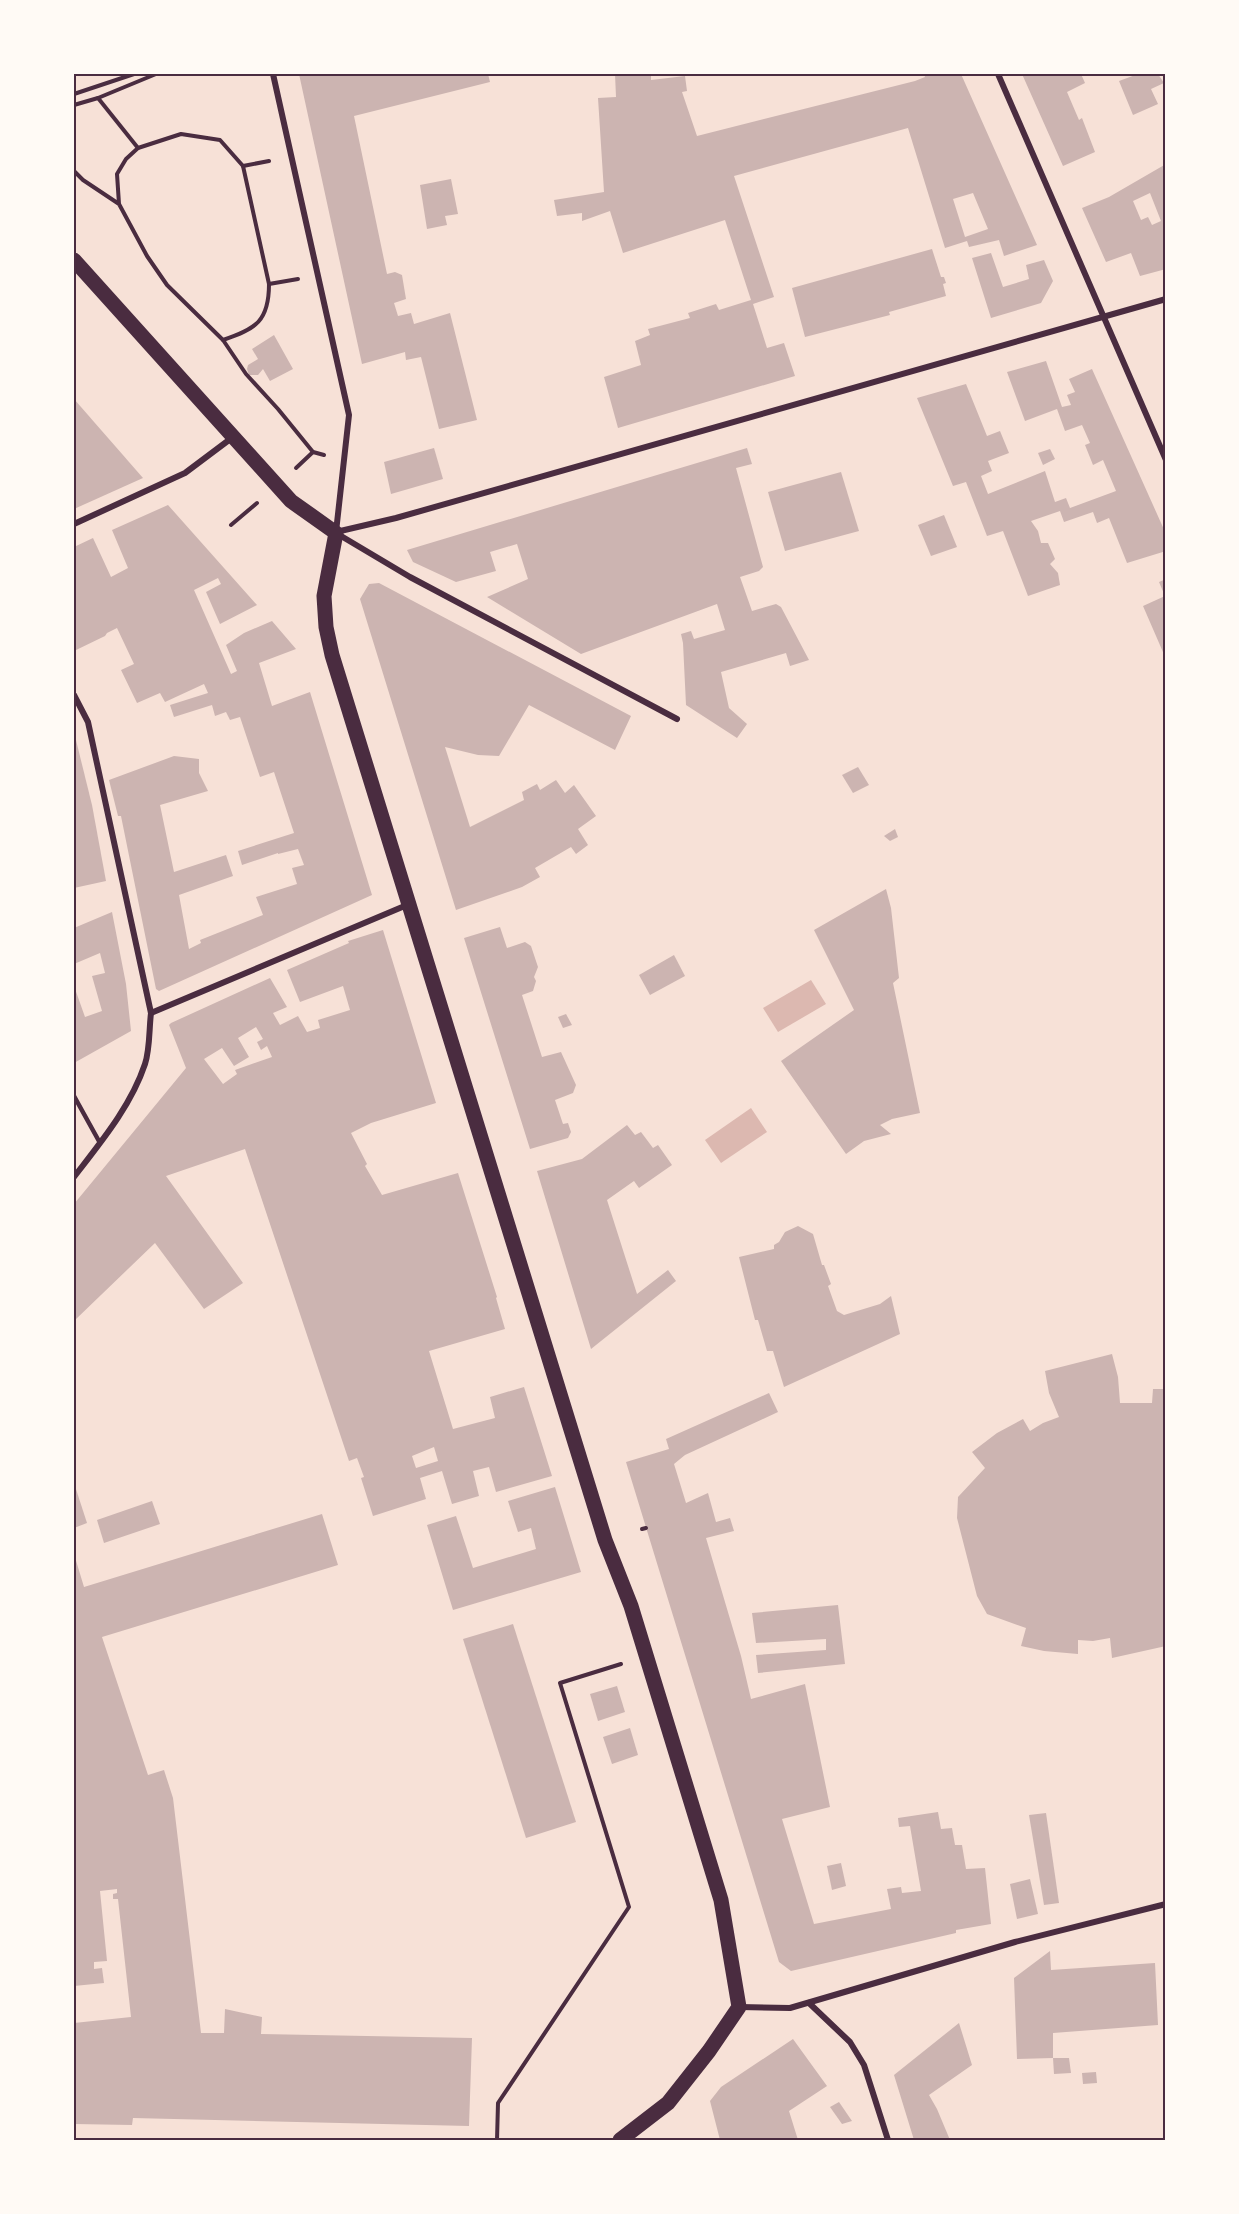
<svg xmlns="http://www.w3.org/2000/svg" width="1239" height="2214" font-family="'Asap Condensed',sans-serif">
	<rect width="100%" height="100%" fill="#f7e1d7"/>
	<g fill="#dcb8b0">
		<polygon points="811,980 826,1004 778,1032 763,1008"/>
		<polygon points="751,1108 767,1132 721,1163 705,1140"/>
	</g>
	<g fill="#ccb4b1" fill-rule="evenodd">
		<polygon points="299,74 488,74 490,82 354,116 387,274 395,272 402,275 406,299 394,303 398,316 411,313 414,324 450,313 477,420 439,429 421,357 406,360 405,352 362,364"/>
		<path d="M 615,74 L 651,74 L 651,80 L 685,76 L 687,91 L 682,92 L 697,136 L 915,81 L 925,77 L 924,74 L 961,74 L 1037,245 L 1004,256 L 999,240 L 969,247 L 967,241 L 945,248 L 908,128 L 734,176 L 774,297 L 753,304 L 767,348 L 784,343 L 795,376 L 618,428 L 604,377 L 641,365 L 635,341 L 650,335 L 648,329 L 690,318 L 688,313 L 716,304 L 719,310 L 751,300 L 725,220 L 623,253 L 610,211 L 582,221 L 582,213 L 557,216 L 554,200 L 604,192 L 598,98 L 616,97 ZM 973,193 L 988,229 L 965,237 L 953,199 Z"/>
		<polygon points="1022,74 1081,74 1085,83 1067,92 1079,120 1082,118 1095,152 1063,166"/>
		<polygon points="1138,74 1158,74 1164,83 1151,89 1158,104 1133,115 1119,81"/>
		<path d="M 1166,164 L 1166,269 L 1140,276 L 1131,253 L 1106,262 L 1082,208 L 1109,197 ZM 1150,193 L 1161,221 L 1152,225 L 1148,217 L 1141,220 L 1133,201 Z"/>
		<polygon points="451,179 458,214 445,216 447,225 427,229 420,185"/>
		<polygon points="932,249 941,277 944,277 946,283 943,284 946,296 889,312 890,315 805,337 792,288"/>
		<polygon points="991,253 1003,287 1029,279 1026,265 1044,260 1053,281 1041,303 991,318 972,258"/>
		<polygon points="274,335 293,369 270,381 263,369 258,375 249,375 247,369 248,365 258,359 252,349"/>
		<polygon points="1046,361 1062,407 1071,405 1067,395 1075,392 1069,379 1092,369 1166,534 1166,551 1127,563 1109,518 1097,523 1093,512 1064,522 1060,511 1031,521 1038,531 1041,543 1048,543 1055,559 1050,564 1058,573 1060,585 1028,596 1003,531 987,536 966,482 953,486 917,398 966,384 987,436 1000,431 1009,453 988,461 992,471 981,476 988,494 1045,471 1055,502 1066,498 1070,508 1116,491 1103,460 1093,465 1085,445 1090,443 1082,425 1065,431 1057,409 1025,421 1007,372"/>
		<polygon points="74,399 143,478 74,509"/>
		<polygon points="434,448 443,479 391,494 384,462"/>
		<polygon points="747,448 752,464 736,468 763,567 759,571 740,577 752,611 776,604 781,607 809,660 790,666 786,653 721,672 729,708 747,724 737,738 686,705 683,643 681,634 691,631 694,639 725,630 717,604 581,654 487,597 528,579 517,544 490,552 496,571 456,582 413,562 407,550"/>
		<polygon points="1050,449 1055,459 1043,465 1038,453"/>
		<polygon points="841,472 859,531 785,551 768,492"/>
		<polygon points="168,505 257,605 220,624 206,592 221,584 218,578 194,590 231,674 237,671 226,645 244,633 272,621 296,649 259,663 272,706 310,692 372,895 159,991 156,989 122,821 121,816 118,816 109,780 174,756 199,759 199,773 208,791 160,805 174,872 226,855 233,876 179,895 189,949 201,943 200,940 263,915 256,897 297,884 292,868 304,865 298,849 278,854 278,853 242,865 238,851 294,833 274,772 260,777 240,717 230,720 226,712 215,716 212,705 174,717 170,705 208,693 204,684 165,702 160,693 137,703 121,670 134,664 117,628 107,633 105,636 74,651 74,547 93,538 111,577 128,568 112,530"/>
		<polygon points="944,515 957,547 931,556 918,525"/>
		<polygon points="1166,579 1166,659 1143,606 1165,596 1159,582"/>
		<polygon points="379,583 631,716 615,750 529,705 499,756 478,755 445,747 470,827 524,800 522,792 537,784 540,790 556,780 565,793 574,785 596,816 578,829 588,845 576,854 571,847 535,868 540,877 522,887 456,910 360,599 369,584"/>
		<polygon points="74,732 92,805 106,881 74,888"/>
		<polygon points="858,767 869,785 853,793 842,775"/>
		<polygon points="895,829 898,837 890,841 884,836"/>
		<polygon points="886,889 891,908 899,978 893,983 920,1113 892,1119 880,1125 891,1134 864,1141 846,1154 781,1061 854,1010 814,930"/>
		<polygon points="112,912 126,984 131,1031 74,1063 74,986 85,1017 102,1011 92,976 105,973 100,953 74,964 74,928"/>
		<polygon points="500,927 507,948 525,942 531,946 538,967 534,977 536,981 533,991 522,995 542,1057 561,1052 576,1085 573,1093 555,1100 563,1124 568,1123 571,1132 568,1138 530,1149 464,938"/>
		<path d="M 383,930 L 436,1103 L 371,1123 L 351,1133 L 367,1164 L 365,1166 L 382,1195 L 458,1173 L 497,1297 L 496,1298 L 505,1329 L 429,1351 L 453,1429 L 495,1418 L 490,1397 L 524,1387 L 552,1476 L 496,1492 L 489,1467 L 473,1471 L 479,1496 L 452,1504 L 442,1471 L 420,1478 L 426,1499 L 373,1516 L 361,1478 L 364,1477 L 357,1458 L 349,1461 L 245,1149 L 166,1176 L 243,1283 L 204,1309 L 155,1243 L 74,1321 L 74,1204 L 186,1068 L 169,1025 L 171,1023 L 270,978 L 287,1007 L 273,1013 L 280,1025 L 298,1016 L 307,1032 L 320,1028 L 318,1020 L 350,1010 L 343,986 L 300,1002 L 287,970 L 349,943 L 348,941 ZM 256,1027 L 263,1039 L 257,1042 L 261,1050 L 267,1046 L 272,1057 L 235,1070 L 237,1074 L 223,1084 L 204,1059 L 222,1048 L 234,1066 L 249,1057 L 238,1038 ZM 434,1447 L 438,1461 L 416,1468 L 412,1456 Z"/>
		<polygon points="674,955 685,976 650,995 639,975"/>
		<polygon points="566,1014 572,1025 563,1028 558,1017"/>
		<polygon points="627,1125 635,1135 641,1132 653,1148 658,1145 672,1165 639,1188 634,1181 607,1200 637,1294 668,1270 676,1281 591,1349 537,1171 582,1159"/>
		<polygon points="798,1226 813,1234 822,1265 824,1265 831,1284 828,1286 837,1311 844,1315 880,1304 891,1296 900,1334 784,1387 773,1351 767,1351 758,1320 755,1320 739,1257 774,1249 774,1245 779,1242 785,1232"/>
		<polygon points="1112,1354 1118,1377 1120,1403 1152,1403 1153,1389 1166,1389 1166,1646 1112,1658 1110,1638 1093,1641 1078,1640 1078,1654 1044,1651 1021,1646 1026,1628 987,1614 977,1596 957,1518 958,1497 985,1468 972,1452 997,1433 1023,1419 1030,1431 1043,1423 1059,1417 1049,1393 1045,1371"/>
		<polygon points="769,1393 778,1412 685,1455 674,1464 686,1503 708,1493 716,1522 730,1518 734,1531 706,1538 741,1656 751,1699 805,1684 830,1807 782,1819 814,1924 891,1909 887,1889 901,1887 902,1893 921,1891 910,1826 899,1827 898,1818 938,1812 941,1829 952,1828 955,1845 962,1845 966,1869 985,1868 991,1924 956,1930 956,1933 791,1971 779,1962 626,1462 669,1449 666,1439"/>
		<polygon points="74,1483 87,1523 74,1528"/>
		<polygon points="555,1487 581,1572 453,1610 427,1525 456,1516 473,1568 536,1549 531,1528 518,1532 508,1501"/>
		<polygon points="152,1501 160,1524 104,1543 97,1520"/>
		<polygon points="322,1514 338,1565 102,1637 148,1775 164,1770 173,1798 201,2033 224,2033 225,2009 262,2017 261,2034 472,2038 469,2126 133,2118 132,2125 74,2124 74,2023 131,2017 118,1899 113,1899 113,1894 117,1893 117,1889 100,1891 107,1961 94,1962 94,1969 102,1968 104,1983 74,1986 74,1722 76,1722 74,1716 74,1554 84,1587"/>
		<polygon points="838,1605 845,1664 758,1673 756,1655 826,1650 826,1639 756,1643 752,1613"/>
		<polygon points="513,1624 576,1822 526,1838 463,1639"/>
		<polygon points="617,1686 625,1712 598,1721 590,1694"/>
		<polygon points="630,1728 638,1755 612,1764 603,1737"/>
		<polygon points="1046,1813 1059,1903 1044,1905 1029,1815"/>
		<polygon points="841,1863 846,1886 832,1890 827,1866"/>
		<polygon points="1030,1879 1038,1914 1017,1919 1010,1884"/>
		<polygon points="1050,1951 1051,1970 1155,1963 1158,2025 1053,2033 1053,2058 1017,2059 1014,1978"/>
		<polygon points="959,2023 972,2065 929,2095 937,2109 950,2140 914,2140 894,2075"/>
		<polygon points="793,2039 827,2086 789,2111 798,2140 747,2140 746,2139 720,2140 710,2101 721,2087"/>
		<polygon points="1053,2058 1069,2058 1071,2073 1054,2074"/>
		<polygon points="1096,2072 1097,2083 1083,2084 1082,2073"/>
		<polygon points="839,2102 852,2121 842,2124 830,2107"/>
	</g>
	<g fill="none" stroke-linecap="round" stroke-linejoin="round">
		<g stroke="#4a2c40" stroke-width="4">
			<polyline points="74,94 134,74"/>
			<polyline points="98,98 138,148"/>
			<polyline points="74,105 98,98 156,74"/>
			<polyline points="243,166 269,161"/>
			<path d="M 74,171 L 83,180 L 119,204 L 147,256 L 167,285 L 223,340 C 256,329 269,321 269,284 L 243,166 L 220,140 L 181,134 L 138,148 L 126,159 L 117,174 L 119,204"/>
			<polyline points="269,284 298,279"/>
			<polyline points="223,340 246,374 278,409 313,452 324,455"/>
			<polyline points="296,468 313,452"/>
			<polyline points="231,525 257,503"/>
			<polyline points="642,1529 646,1528"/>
			<polyline points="497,2140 498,2103 629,1907 560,1683 621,1664"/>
		</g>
		<polyline stroke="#4a2c40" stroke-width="4.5" points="74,1096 100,1143"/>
		<g stroke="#4a2c40" stroke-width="6">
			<polyline points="273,74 349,415 336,532"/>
			<polyline points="998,74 1166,460"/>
			<polyline points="74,524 185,473 233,437"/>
			<polyline points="336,532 396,518 1166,299"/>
			<polyline points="336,533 410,577 677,719"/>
			<path d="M 74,695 L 88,722 L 151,1013 C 149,1029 150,1049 145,1064 C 131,1106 101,1142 74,1177"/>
			<polyline points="151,1013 407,905"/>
			<polyline points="809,2003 850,2042 864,2065 888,2140"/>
			<polyline points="740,2007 790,2008 1015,1942 1166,1904"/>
		</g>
		<polyline stroke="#4a2c40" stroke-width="15" points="74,260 291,501 336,533 324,596 326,627 332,655 605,1540 631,1606 721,1900 739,2007 709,2051 668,2103 620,2140"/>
	</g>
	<rect width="1239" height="2214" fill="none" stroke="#fffaf5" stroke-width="150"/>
	<rect x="75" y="75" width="1089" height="2064" fill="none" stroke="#4a2c40" stroke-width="2"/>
</svg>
